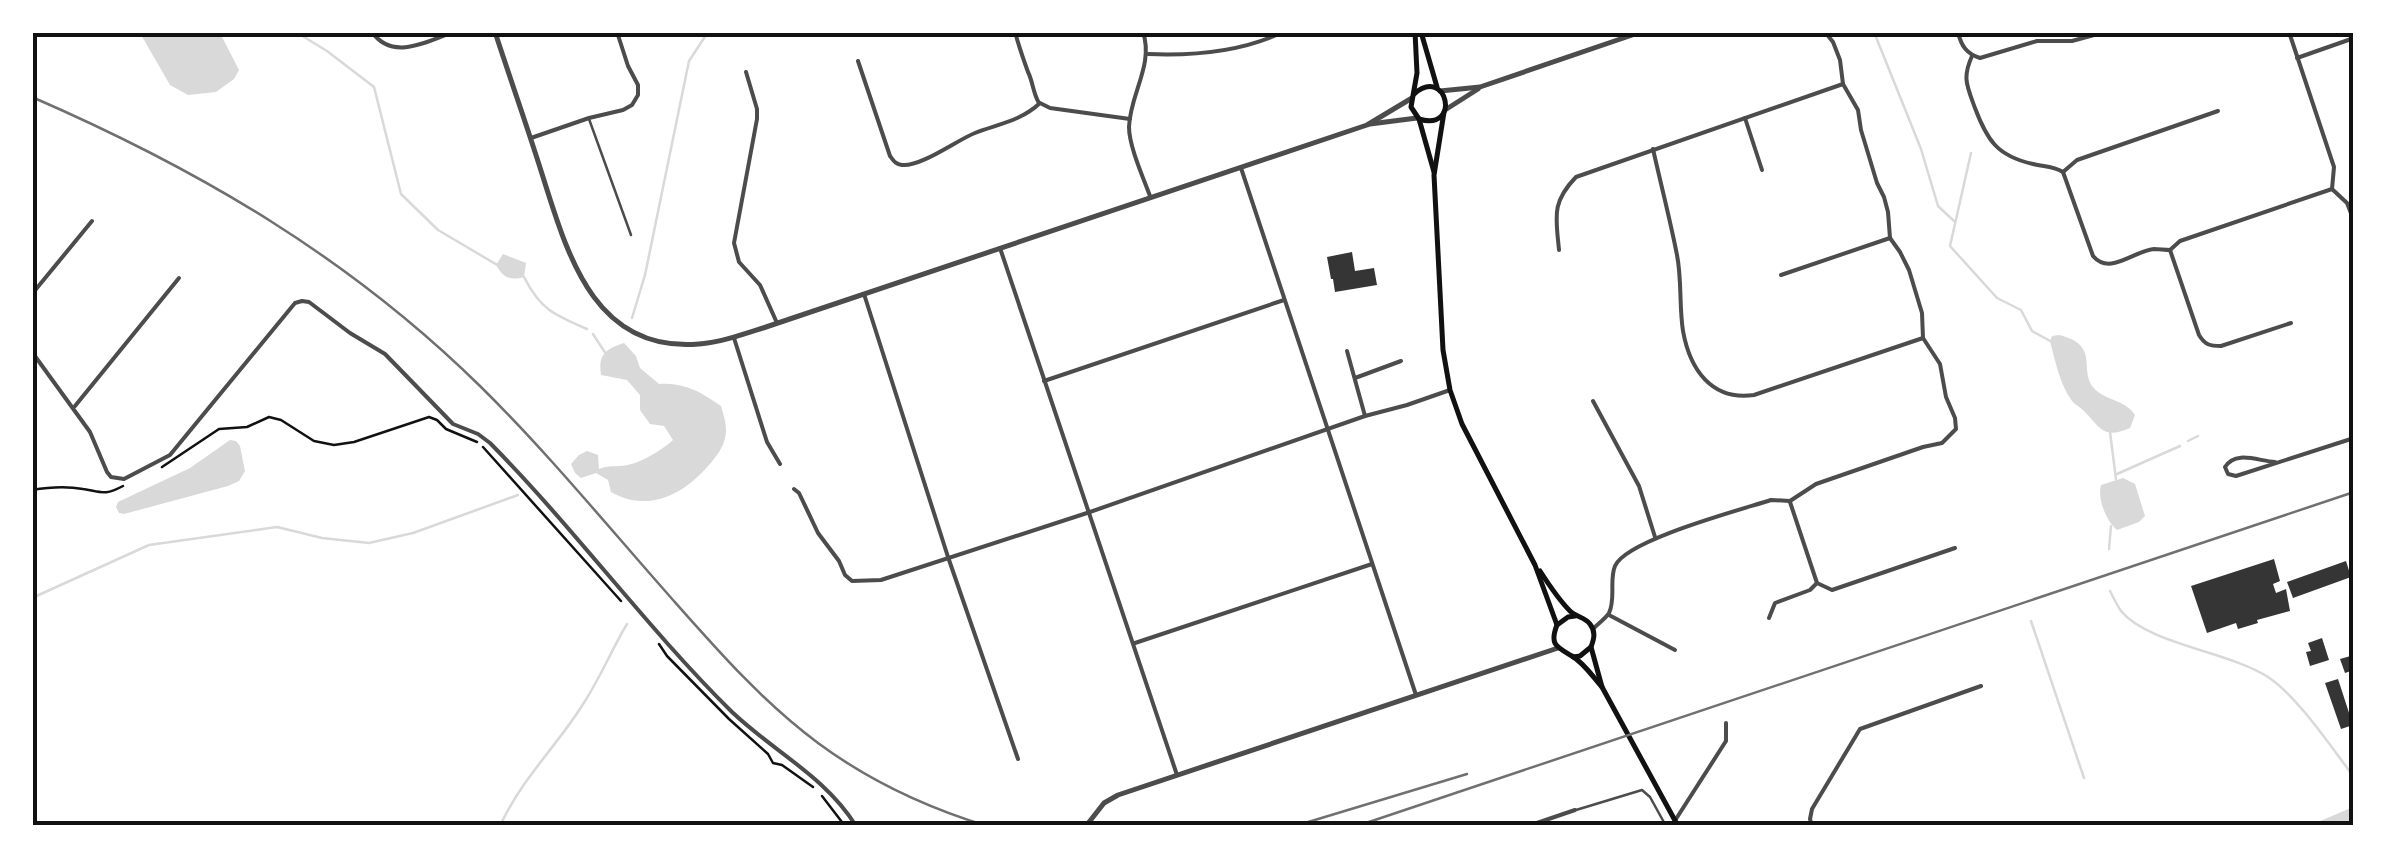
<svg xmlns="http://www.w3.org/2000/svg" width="2386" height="858" font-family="Mulish,sans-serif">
	<rect width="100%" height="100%" fill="#fff"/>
	<g fill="#d9d9d9">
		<polygon points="140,33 220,33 239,70 234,79 216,92 188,95 170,85"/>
		<path d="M 503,254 L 526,263 L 524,277 C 509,281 503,277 496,265 Z"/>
		<path d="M 2059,335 C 2100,345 2079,368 2093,387 C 2104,401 2125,399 2135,415 L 2130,428 C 2103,440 2100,427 2084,411 C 2080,407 2075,405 2072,401 C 2060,385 2055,360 2050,341 L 2052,336 Z"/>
		<path d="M 624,343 L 636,356 L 640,368 L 659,384 C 684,382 701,392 721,406 C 724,417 728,427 725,438 C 723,448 716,457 709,465 C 683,495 648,513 611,492 L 608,480 L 596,473 L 581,478 L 575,473 L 571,464 L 579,455 L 587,451 L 598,455 L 599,469 C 611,464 619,468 631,464 C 642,462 665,448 673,440 L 664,426 L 650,424 L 640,410 L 640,395 L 627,380 L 601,375 C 598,355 605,349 624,343 Z"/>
		<polygon points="230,440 236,441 240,446 245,471 239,481 228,486 124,514 119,513 116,507 118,502 190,468"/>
		<path d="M 2123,478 L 2135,484 L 2145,516 L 2139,522 L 2117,530 C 2106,521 2097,498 2101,485 Z"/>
		<polygon points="2353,807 2353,825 2311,825"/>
	</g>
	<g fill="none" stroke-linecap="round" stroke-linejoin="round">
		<g stroke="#d9d9d9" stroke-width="2.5">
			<polyline points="296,32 327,51 374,87 401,194 438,230 499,266"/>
			<polyline points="1874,32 1921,149 1938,206 1954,221"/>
			<polyline points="1971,153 1950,246 1997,298 2021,310 2032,331 2052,342"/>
			<path d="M 524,277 C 540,309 554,315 587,329"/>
			<polyline points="632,318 645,275 689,61 708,32"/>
			<polyline points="593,334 606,354"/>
			<polyline points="2110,432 2116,479"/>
			<polyline points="2188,441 2198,436"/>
			<polyline points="2117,474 2180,446"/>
			<polyline points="2109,549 2111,526"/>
			<path d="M 2110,591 C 2113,597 2117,605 2121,611 C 2148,644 2230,652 2268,677 C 2298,697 2331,747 2354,777"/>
			<polyline points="32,598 149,545 277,527 322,538 369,543 413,533 518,495"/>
			<polyline points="2031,621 2084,778"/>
			<path d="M 500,826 C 521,779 559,744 585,701 C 601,676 612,649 627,624"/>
		</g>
	</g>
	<g fill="#353535">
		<polygon points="1352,252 1355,271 1374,268 1377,285 1335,292 1333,279 1331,279 1327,257"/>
		<polygon points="2274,559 2280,581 2273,584 2276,593 2286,589 2290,611 2257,620 2258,623 2238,629 2236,623 2207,633 2191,586"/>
		<polygon points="2346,561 2351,577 2293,598 2287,582"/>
		<polygon points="2322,638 2329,660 2310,666 2306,652 2311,651 2308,643"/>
		<polygon points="2354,655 2354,670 2345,673 2340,659"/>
		<polygon points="2338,679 2353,725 2341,729 2325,683"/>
	</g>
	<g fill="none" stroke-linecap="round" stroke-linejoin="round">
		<g stroke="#111" stroke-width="2.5">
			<polyline points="483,447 621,601"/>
			<polyline points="162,467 219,429 247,427 269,417 281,420 314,441 334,445 354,442 429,417 437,420 446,429 477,442"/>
			<path d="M 32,490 C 49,487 67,486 83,489 C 102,492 104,496 123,486"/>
			<polyline points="659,644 667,656 729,719 768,754 773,763 782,765 813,787"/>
			<polyline points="822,796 845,826"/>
		</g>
		<g stroke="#4c4c4c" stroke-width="2.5">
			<polyline points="589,119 631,235"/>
			<polyline points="1576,810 1642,790 1650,797 1666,826"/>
		</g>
		<g stroke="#4c4c4c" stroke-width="4">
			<path d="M 372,32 C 392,61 427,42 453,32"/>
			<path d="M 1015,32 C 1019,47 1023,58 1028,72 C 1033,82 1033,93 1039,103"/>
			<path d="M 1143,32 C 1154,65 1130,94 1129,127 C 1129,146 1143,177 1150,196"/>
			<path d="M 1958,32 C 1961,46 1967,54 1980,58 L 2037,41 L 2072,41 L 2105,32"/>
			<polyline points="2289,32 2334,167 2332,189 2347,203 2354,221"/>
			<path d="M 1148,54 C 1194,56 1241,52 1283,32"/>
			<path d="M 1972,56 C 1962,78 1967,86 1975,108 C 1987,140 1997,156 2033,164 C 2044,167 2052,165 2063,172"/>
			<polyline points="2297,58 2354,38"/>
			<path d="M 858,61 L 890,156 C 894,161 895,164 902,165 C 921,167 957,140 975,133 C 998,124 1021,121 1040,103 L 1050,108 L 1130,119"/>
			<polyline points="746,72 757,109 757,119 734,243 739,262 760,285 777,323"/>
			<polyline points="1745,118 1762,170"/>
			<polyline points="531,138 589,118 623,110 632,105 638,95 638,85 628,66 617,32"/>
			<path d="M 1653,149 C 1661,185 1670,219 1677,255 C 1682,280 1679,306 1683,331 C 1690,370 1712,401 1754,395 L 1923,338"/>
			<polyline points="1241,168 1416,695"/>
			<path d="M 2063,172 L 2093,256 C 2110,276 2133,251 2154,249 C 2159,249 2165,250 2170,250 L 2180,241 L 2332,189"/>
			<polyline points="2063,172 2077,160 2218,111"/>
			<polyline points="1000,248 1177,775"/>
			<path d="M 1559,250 C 1556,217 1551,203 1576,177 L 1843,84"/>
			<path d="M 2170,250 L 2199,335 C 2205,345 2210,346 2221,346 L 2291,323"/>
			<polyline points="1781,275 1890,238"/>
			<polyline points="32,294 92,221"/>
			<polyline points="864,294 948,557 1018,759"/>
			<polyline points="734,338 767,442 780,464"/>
			<polyline points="1347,351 1365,416"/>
			<path d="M 32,352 L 90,432 L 107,472 L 111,477 L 124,479 L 170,455 L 295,303 L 302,301 L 309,302 L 350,333 L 385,354 L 453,424 L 478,434 L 490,443 C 575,529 646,627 732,712 C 773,751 826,777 856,826"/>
			<polyline points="1355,378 1401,361"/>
			<polyline points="1044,381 1284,300"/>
			<polyline points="1593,401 1639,486 1655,537"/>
			<polyline points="75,406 179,278"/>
			<path d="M 2275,462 C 2258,461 2236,450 2225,467 L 2228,474 L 2236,476 L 2354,438"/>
			<polyline points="794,489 799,493 818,533 839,561 845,575 852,581 881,580 1087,513 1365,416 1407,405 1450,390"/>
			<polyline points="1790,502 1817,583"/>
			<polyline points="1609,615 1675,650"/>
			<polyline points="1769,618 1775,603 1810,590 1817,583 1832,590 1955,548"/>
			<path d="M 1593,629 C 1598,624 1606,618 1609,613 C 1616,599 1609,580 1615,566 C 1626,540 1740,510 1771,500 L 1790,501 L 1816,484 L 1923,447 L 1942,443 L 1956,429 L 1955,418 L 1946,397 L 1940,364 L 1923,338 L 1922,313 L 1909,270 L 1900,252 L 1890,238 L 1888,212 L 1884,197 L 1877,183 L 1861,130 L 1858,110 L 1843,84 L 1840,60 L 1833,42 L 1825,32"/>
			<polyline points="1135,643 1372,564"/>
			<polyline points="1676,819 1726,741 1726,723"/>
			<polyline points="1934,825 1934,826"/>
			<polyline points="1528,826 1575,810"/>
			<polyline points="1812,826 1810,819 1812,809 1860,729 1981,686"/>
		</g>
		<g stroke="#4c4c4c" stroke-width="5">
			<path d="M 495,32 C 511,81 528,129 543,177 C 568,256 595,353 699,344 C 722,342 744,334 766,327 L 1367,125 L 1412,98"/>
			<polyline points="1440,91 1480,87 1641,32"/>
			<polyline points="1445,110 1478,89"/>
			<polyline points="1370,124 1417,118"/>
			<polyline points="1086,826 1104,803 1118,795 1558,648"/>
		</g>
		<g stroke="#111" stroke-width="5">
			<polyline points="1415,32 1417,73 1411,107 1419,119 1434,172"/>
			<polyline points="1421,32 1437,87"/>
			<path d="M 1414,94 C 1447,65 1462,132 1419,119"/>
			<path d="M 1444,112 L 1434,175 L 1443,350 L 1450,390 L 1462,424 L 1535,565 L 1557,625 C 1549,645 1557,647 1572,656 C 1584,663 1593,677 1602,687"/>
			<path d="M 1540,571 C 1549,585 1558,599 1570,611 C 1576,617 1585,617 1590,624 C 1596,632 1594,639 1591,647 L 1602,687 L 1678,826"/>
			<polyline points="1557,625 1568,617 1575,616"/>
			<polyline points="1573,657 1580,656 1591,647"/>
		</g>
		<g stroke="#707070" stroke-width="2.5">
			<path d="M 32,97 C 200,170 350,258 481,387 C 549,454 610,529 673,600 C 719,652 763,702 818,743 C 868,780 928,808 987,826"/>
			<polyline points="1295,826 1467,774"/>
			<polyline points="1357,826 2354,492"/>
		</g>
	</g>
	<rect width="2386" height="858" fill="none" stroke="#ffffff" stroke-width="70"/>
	<rect x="35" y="35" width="2316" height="788" fill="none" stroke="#111" stroke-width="4"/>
</svg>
